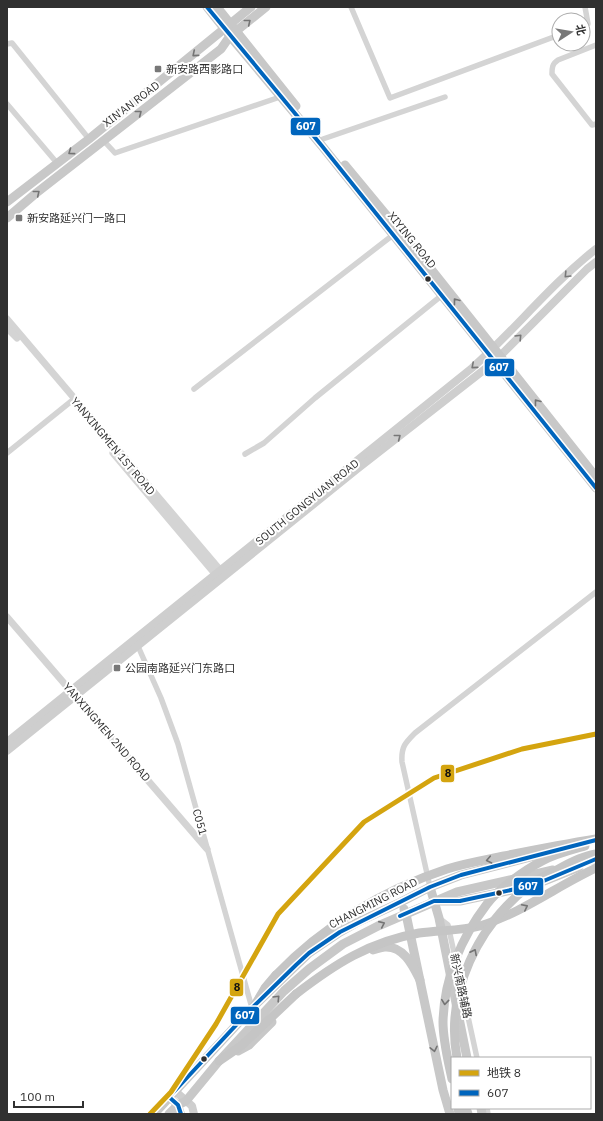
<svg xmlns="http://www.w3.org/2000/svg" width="603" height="1121" font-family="'IBM Plex Sans','Noto Sans SC',sans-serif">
	<rect width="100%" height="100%" fill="#fff"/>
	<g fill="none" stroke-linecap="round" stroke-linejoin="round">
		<g stroke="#d4d4d4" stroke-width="5.5">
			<polyline points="351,7 390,98 559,35"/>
			<polyline points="583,26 588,24 585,7"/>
			<polyline points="7,44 12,43 89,139"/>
			<path d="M 596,45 L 558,60 C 552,64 552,68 552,74 L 592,125 L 596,124"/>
			<polyline points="7,104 57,163"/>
			<polyline points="323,139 445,97"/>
			<polyline points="103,140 115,153 280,97"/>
			<polyline points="194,389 393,235"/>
			<polyline points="7,453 74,399"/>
			<polyline points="245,454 264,443 315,398 441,296"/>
			<polyline points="137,644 161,698 178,744 252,1008"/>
			<path d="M 430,887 L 402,762 C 401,747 405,743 415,733 L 596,592"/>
			<polyline points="439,918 448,925 477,1058"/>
			<polyline points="487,1108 488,1114"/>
		</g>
		<g stroke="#d4d4d4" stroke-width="7">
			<polyline points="7,319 221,571"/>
			<polyline points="7,328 17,338"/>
			<polyline points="113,453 216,575"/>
			<polyline points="7,617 207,849"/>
		</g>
		<g stroke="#cecece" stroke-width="8">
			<path d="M 7,742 L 472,368 C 515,330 551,284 596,249"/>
			<polyline points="7,751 356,470 494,362 587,269 596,262"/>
			<polyline points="175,1091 192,1106 194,1114"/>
			<polyline points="169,1097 178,1105 181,1114"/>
		</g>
		<g stroke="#c8c8c8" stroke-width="9">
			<polyline points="207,7 230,36 322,146 596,488"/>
			<polyline points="217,7 296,106"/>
			<polyline points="345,165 431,269 596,477"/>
			<polyline points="7,202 89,139 251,7"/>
			<polyline points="7,218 35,194 221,49 230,36 266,7"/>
			<polyline points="571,865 596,859"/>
			<polyline points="430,887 439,918 467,1058"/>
			<polyline points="437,901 460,901 526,887 544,881 579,867"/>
			<polyline points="404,909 406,914 443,1090 450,1114"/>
			<path d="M 373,950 C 377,949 381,947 385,947 C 404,946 413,966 420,980"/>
			<polyline points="238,1051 249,1045 272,1022"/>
			<polyline points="481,1108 482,1114"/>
			<polyline points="154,1114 255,1005 309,953 340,932 356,923 401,902 430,887 461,875 561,849"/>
			<polyline points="169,1114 178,1105 186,1101 219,1061 284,991 309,969 343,944 378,926 457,892 553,870"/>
		</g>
		<g stroke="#c5c5c5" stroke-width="9">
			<polyline points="255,1005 265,988 276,975"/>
			<polyline points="219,1061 241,1046 296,994"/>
			<polyline points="458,1108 459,1114"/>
			<polyline points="466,1108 468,1114"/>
		</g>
		<g stroke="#c5c5c5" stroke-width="9">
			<path d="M 276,975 C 323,926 383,890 447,869 C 466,863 485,860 504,856 C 534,850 565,844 596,839"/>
			<path d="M 296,994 C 335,964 369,942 419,933 C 439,930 460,931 480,926 C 522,913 557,886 596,868"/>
			<path d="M 457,1058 C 445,992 478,925 530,885 C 538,879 548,874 557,870 C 569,863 582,856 596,854"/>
			<path d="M 452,1079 C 448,1060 443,1041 443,1022 C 444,979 461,938 487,904 C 498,889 525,870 542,861 C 555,854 571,850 585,846"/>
		</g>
		<g stroke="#fff" stroke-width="7">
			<g id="bus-1">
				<polyline points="207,7 322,146 596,488"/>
				<polyline points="400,916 434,901 460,901 534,885 596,859"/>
				<polyline points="181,1114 178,1105 169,1097 252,1008 296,965 309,953 340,932 430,887 461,875 596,840"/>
			</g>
		</g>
		<use href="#bus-1" stroke="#0065bd" stroke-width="4"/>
		<g stroke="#fff" stroke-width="8">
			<polyline id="metro-1" points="150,1114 171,1092 216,1024 278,914 364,822 434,778 522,749 596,734"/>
		</g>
		<use href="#metro-1" stroke="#d4a40f" stroke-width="5"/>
	</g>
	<defs><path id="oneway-chevron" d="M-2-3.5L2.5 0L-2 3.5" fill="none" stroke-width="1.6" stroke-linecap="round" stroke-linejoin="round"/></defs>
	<g stroke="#747474">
		<use href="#oneway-chevron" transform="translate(248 22) rotate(-39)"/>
		<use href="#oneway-chevron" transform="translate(195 54) rotate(140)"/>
		<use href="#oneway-chevron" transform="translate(139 113) rotate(-38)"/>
		<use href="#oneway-chevron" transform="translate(71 152) rotate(144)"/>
		<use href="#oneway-chevron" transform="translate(37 193) rotate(-39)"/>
		<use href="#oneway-chevron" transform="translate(456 301) rotate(-128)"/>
		<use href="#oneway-chevron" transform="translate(537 402) rotate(-128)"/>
		<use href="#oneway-chevron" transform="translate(382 924) rotate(-24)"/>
		<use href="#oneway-chevron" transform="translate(277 998) rotate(-46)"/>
		<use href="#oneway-chevron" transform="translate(434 1049) rotate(78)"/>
	</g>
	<g stroke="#777">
		<use href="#oneway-chevron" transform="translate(567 275) rotate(134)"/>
		<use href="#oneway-chevron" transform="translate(519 337) rotate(-46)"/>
		<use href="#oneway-chevron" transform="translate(474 366) rotate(139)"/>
		<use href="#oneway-chevron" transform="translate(398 437) rotate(-38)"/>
	</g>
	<g stroke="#737373">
		<use href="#oneway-chevron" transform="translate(489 860) rotate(168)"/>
		<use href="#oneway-chevron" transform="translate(525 907) rotate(-27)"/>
		<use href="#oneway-chevron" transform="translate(474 952) rotate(-63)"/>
		<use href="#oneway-chevron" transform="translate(445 1002) rotate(96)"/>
	</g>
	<g fill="#787878" stroke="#fff" stroke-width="1.5">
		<rect x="154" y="65" width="8" height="8" rx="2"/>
		<rect x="15" y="214" width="8" height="8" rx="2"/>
		<rect x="113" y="664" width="8" height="8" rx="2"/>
	</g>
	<g fill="#303030" stroke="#fff" stroke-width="1.5">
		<circle cx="428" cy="279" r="3.5"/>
		<circle cx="499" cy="893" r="3.5"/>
		<circle cx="204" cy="1059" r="3.5"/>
	</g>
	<g text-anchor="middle" stroke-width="4" stroke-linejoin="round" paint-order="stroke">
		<g font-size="11" fill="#303030" stroke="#fff" text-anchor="start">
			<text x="166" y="73">新安路西影路口</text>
			<text x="27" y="222">新安路延兴门一路口</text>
			<text x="125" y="672">公园南路延兴门东路口</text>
		</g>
		<g font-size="11" fill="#303030" stroke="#fff">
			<text transform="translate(131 104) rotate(-37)" y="4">XIN'AN ROAD</text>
			<text transform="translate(412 240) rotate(51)" y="4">XIYING ROAD</text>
			<text transform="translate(113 446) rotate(50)" y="4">YANXINGMEN 1ST ROAD</text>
			<text transform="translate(307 502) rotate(-39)" y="4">SOUTH GONGYUAN ROAD</text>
			<text transform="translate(107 732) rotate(49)" y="4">YANXINGMEN 2ND ROAD</text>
			<text transform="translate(200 822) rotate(74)" y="4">C051</text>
			<text transform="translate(373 903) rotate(-27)" y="4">CHANGMING ROAD</text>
			<text transform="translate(461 986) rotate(78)" y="4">新兴南路辅路</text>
		</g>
	</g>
	<g stroke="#fff" stroke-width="1.5">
		<rect x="290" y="117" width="31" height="19" rx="4" fill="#0065bd"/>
		<rect x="484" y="358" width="31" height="19" rx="4" fill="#0065bd"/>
		<rect x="440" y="764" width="15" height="19" rx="4" fill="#d4a40f"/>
		<rect x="513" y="877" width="31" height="19" rx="4" fill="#0065bd"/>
		<rect x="229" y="978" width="15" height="19" rx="4" fill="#d4a40f"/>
		<rect x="230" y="1006" width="30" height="19" rx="4" fill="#0065bd"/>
	</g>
	<g font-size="11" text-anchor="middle" font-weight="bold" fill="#fff">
		<text x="306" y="130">607</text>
		<text x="499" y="371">607</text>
		<text x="528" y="890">607</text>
		<text x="245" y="1019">607</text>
	</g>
	<g font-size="11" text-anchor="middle" font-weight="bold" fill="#111">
		<text x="448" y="777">8</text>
		<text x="237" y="991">8</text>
	</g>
	<rect width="603" height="1121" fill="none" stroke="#303030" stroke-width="16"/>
	<rect x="451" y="1057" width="140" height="52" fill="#ffffff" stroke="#acacac"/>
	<rect x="459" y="1070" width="20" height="6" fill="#d4a40f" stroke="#acacac"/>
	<text x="487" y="1077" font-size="12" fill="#303030">地铁 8</text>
	<rect x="459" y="1090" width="20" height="6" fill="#0065bd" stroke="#acacac"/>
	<text x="487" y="1097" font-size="12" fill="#303030">607</text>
	<g transform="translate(571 32) rotate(78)"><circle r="19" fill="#ffffff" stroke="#acacac"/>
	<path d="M0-3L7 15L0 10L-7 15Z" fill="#787878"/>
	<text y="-6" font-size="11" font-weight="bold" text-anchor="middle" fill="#303030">北</text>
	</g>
	<path d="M14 1101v6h69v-6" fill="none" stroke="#303030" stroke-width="2"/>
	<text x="20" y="1101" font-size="12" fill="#303030" stroke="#ffffff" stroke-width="3" paint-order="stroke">100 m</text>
</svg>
